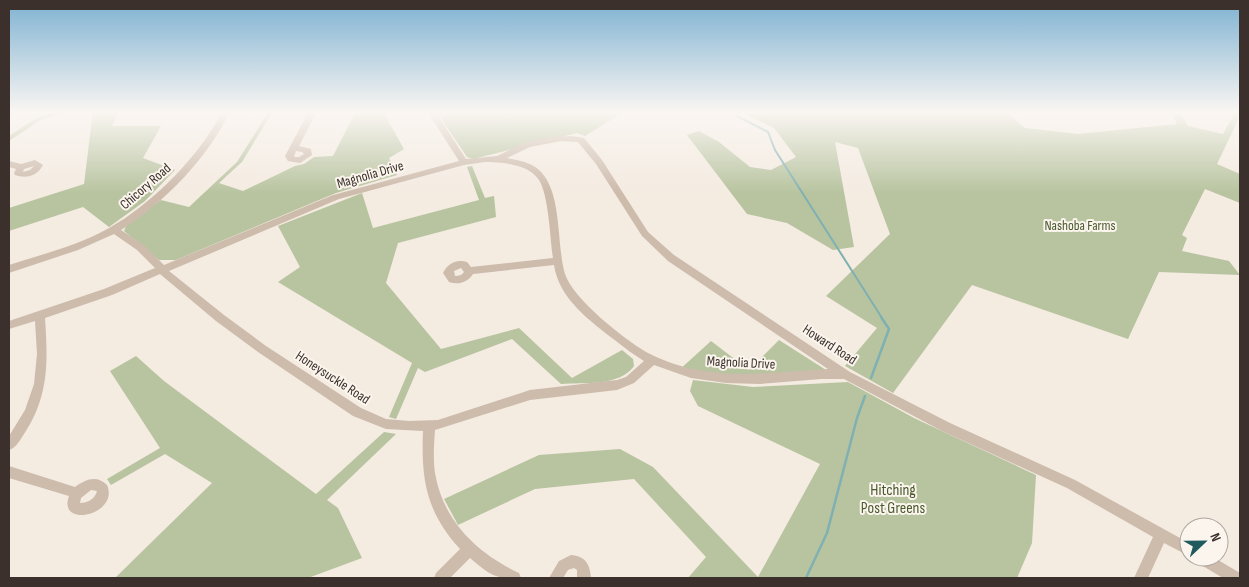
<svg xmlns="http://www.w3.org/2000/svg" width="1249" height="587" font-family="'Sofia Sans Condensed',sans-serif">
	<rect width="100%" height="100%" fill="#f4ebe1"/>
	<g fill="#b8c4a0">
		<polygon points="59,111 71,111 41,120 9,141 9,136 38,117"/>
		<polygon points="93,111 119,111 112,126 161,126 143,158 175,170 145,201 109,227 83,207 9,231 9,208 84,184"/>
		<polygon points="269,111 273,111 242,162 219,183 243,191 295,166 304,164 314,157 333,156 356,111 390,111 385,115 404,149 389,158 397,175 336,193 176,260 159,260 124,231 126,226 161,200 189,207 237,162"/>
		<polygon points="436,111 625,111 585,136 577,133 473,159 467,157"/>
		<polygon points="739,111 1005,111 1025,128 1078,134 1177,124 1170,111 1179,111 1188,126 1223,134 1235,112 1240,116 1217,164 1240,174 1240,203 1205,189 1182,235 1187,238 1182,251 1229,261 1240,275 1159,272 1128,339 972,285 893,393 845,366 877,328 826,296 890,234 858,148 835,142 854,247 833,250 787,223 747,214 687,135 699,131 719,142 750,167 771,170 796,157 774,128"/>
		<path d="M 472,166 L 485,198 L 494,196 L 496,217 L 398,243 L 386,283 L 441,349 L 519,328 L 572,378 L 622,350 L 633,359 L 634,366 C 619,387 584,382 561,384 L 512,339 L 425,372 L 418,368 L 396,419 L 389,417 L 412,363 L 278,282 L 300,267 L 278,226 L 362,193 L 373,228 L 479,200 L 467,167 Z"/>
		<polygon points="779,340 837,377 753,382 678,371 711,341 749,370"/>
		<polygon points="136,356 164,381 316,494 384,432 396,434 327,500 338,508 362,558 308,578 115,578 212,483 165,454 111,485 107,479 160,448 110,371"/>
		<polygon points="693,380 753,387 848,382 914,418 1036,475 1032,543 1017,578 688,578 706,557 634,479 535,489 458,525 444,499 539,455 620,449 653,467 758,577 820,464 698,406 690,391"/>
	</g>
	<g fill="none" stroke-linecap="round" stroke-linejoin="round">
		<polyline stroke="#7fb0b2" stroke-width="2" points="741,111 737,116 768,132 775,150 882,318"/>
		<g stroke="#7fb0b2" stroke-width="2.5">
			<polyline points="871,378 889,329 881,317"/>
			<polyline points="806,578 827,533 857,418 865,396"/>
		</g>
		<g fill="#cdbbac" fill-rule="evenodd">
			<path d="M 222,111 L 230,111 C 209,157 164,203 121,230 L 144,245 L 164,265 L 333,195 L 459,161 L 427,111 L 435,111 L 466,159 L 497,156 L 524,143 L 550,137 L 572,136 L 584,138 L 602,160 L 648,232 L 674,255 L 850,372 L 950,423 L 1075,480 L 1189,543 L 1189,556 L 1164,543 L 1148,578 L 1134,578 L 1153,537 L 1067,488 L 942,431 L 844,379 L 821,379 L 760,384 L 726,383 L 691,378 L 654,365 L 634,383 L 617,390 L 530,400 L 435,430 C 434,444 433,459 435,473 C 443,521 477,553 519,573 L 521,578 C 495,580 489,574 470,558 L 450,578 L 434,578 L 436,573 L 460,549 C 426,512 421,479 423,431 L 386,429 L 353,416 L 258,352 L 216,321 L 160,274 L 112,295 L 45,318 C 48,362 49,396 24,434 C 20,440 16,448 9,450 L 9,436 L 25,410 L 34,384 L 37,354 L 35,321 L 9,329 L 9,321 L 104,289 L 155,268 L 137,250 L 114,234 L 78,250 L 9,273 L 9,265 C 42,254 78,246 109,228 C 151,205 202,154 222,111 ZM 561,141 L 578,142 L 596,164 L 642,236 L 668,261 L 828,369 C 781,371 739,379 692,369 C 676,365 661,360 646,352 C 623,338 573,299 565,274 C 556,244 563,190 538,169 C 530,162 517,160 507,158 L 530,147 ZM 485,162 C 502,162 529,164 539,180 C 549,196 550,239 553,258 L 471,267 L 467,262 C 457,259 448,263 443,273 L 449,282 C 458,285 467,283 473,274 L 554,265 C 559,299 590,321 616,341 C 625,348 634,355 644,361 L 626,377 L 617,380 L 530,390 L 438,420 L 409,421 L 386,419 L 361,408 L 266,346 L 224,315 L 169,271 L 339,199 L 464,165 ZM 461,268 L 464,272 C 462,275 459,276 455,276 L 454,271 Z"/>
			<path d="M 309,111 L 317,111 L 299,146 L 311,149 L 312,155 L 300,163 L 288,161 L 285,156 ZM 296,151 L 302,152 L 304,154 L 299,157 L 294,157 Z"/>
			<path d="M 35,160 L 43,165 C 37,176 27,179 15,175 L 14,173 L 16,169 L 9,167 L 9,161 L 21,164 ZM 34,166 L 30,170 L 23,172 L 24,169 Z"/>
			<path d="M 9,466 L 75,487 C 86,479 97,475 107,485 C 120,515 57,529 69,496 L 9,478 ZM 91,490 L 97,491 C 95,499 88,503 80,503 L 81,498 Z"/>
			<path d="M 571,555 C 586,556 590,565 591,578 L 577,578 L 577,570 L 574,568 L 568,570 L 563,578 L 549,578 L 559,561 Z"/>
			<polygon points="1194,557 1213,557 1240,573 1240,578 1223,578 1196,562"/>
		</g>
	</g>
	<linearGradient id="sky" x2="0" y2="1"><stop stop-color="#7eb2d2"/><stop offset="0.58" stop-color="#faf6f2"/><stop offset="1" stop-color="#faf6f2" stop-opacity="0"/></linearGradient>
	<rect width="1249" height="193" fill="url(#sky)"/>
	<g text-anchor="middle" stroke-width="4" stroke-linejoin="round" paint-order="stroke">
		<g font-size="14" fill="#3b302b" stroke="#fbf5ee">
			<text transform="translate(370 174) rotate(-16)" y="5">Magnolia Drive</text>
			<text transform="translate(145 186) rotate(-41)" y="5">Chicory Road</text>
			<text transform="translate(830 344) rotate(33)" y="5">Howard Road</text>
			<text transform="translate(741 362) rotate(3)" y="5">Magnolia Drive</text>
			<text transform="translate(333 377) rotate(33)" y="5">Honeysuckle Road</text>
		</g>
		<g font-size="14" fill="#4a5a2e" stroke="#fbf5ee">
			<text x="1080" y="230">Nashoba Farms</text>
		</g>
		<g font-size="16" fill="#4a5a2e" stroke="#fbf5ee">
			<text x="893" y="495">Hitching<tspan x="893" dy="18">Post Greens</tspan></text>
		</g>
	</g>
	<rect width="1249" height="587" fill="none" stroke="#3b302b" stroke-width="20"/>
	<g transform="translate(1204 542) rotate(68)"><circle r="24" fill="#fbf5ee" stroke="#aea6a0"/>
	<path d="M0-4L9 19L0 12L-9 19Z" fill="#1f5a5e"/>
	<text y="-8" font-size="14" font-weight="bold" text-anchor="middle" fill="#3b302b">N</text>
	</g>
</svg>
